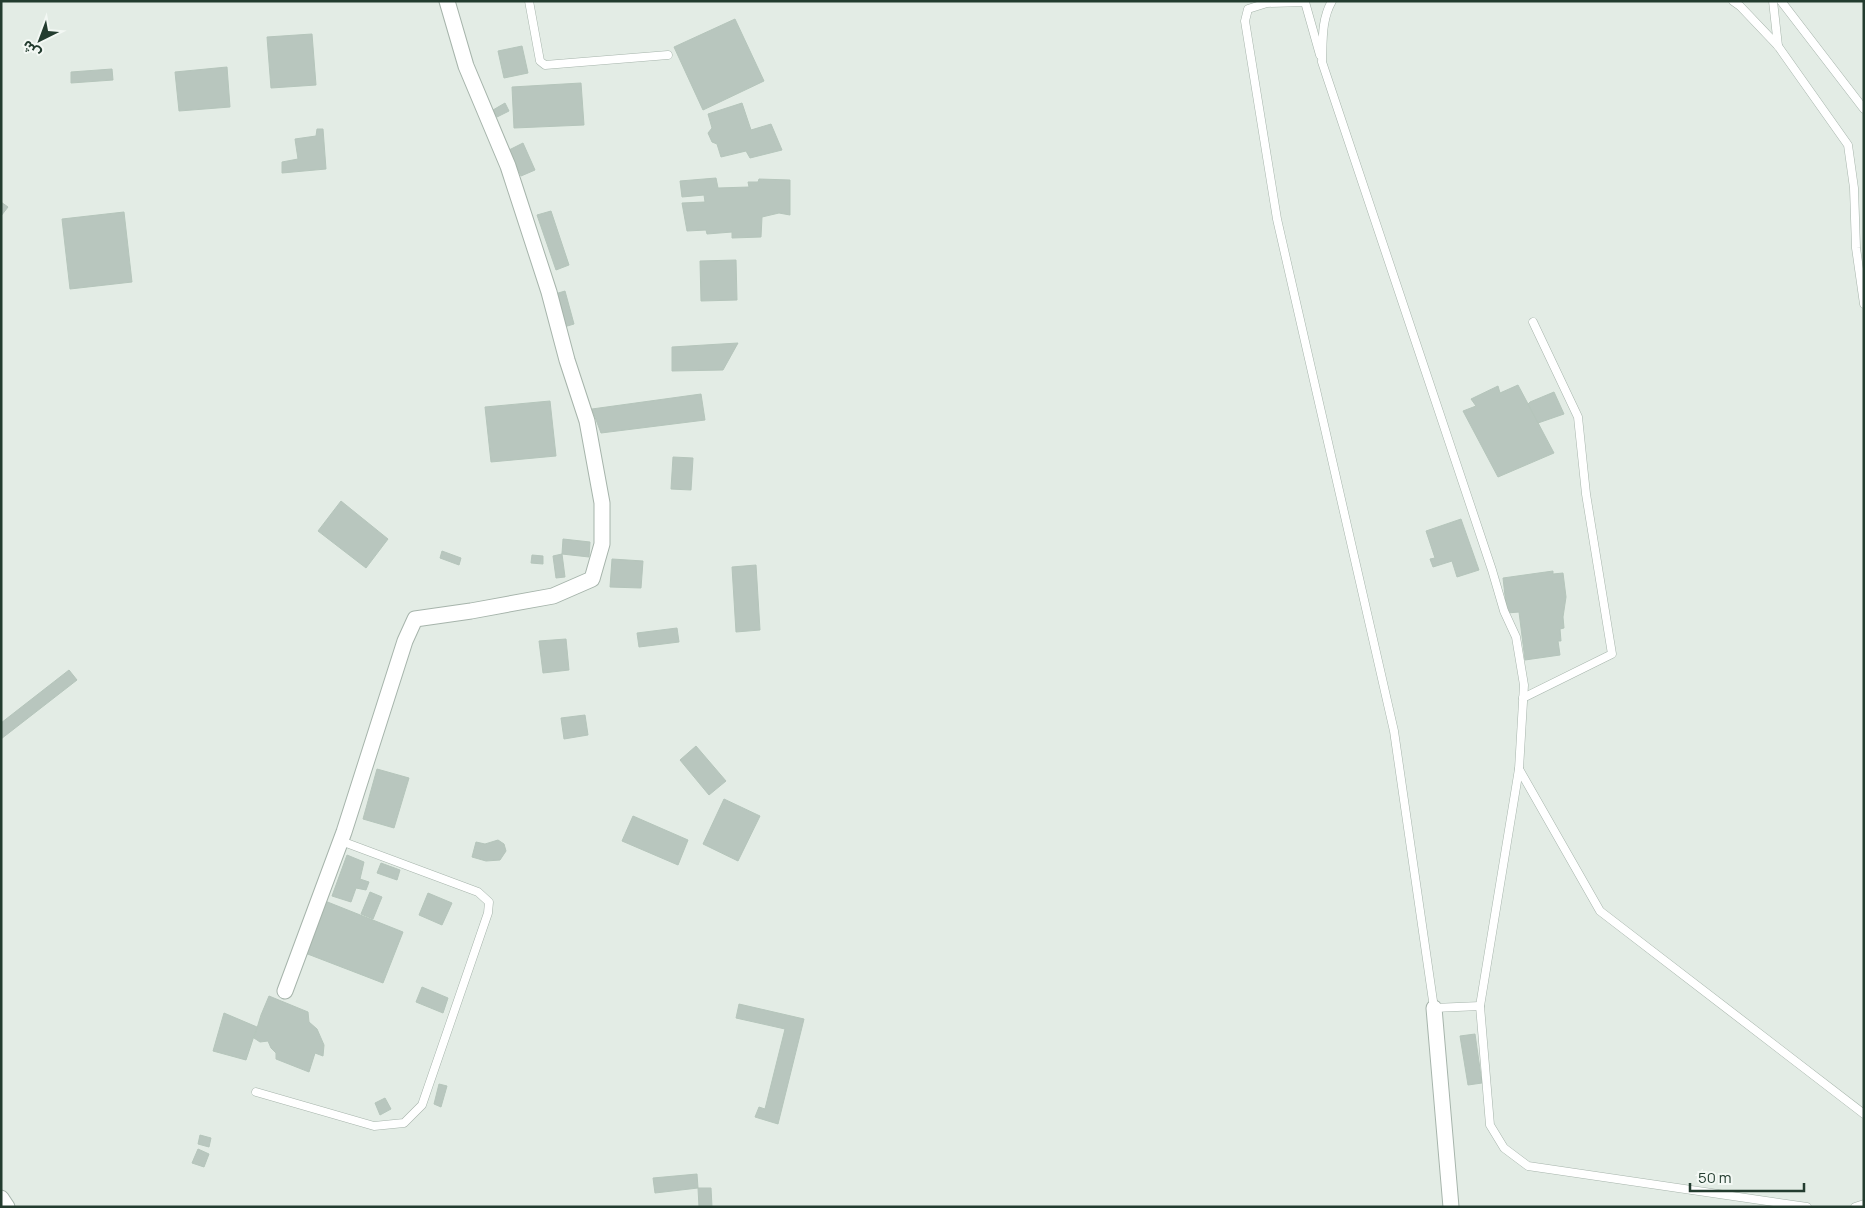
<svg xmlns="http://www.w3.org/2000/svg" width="1865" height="1208" font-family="Manrope,'Noto Sans Arabic',sans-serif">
	<rect width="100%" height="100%" fill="#e3ece5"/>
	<g fill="#b8c6be" stroke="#b5c5bb">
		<polygon points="735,19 764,81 703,110 674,47"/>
		<polygon points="312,34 316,85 271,88 267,37"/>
		<polygon points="522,46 528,73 504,78 498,51"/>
		<polygon points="227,67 230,107 179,111 175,72"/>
		<polygon points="112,69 113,80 71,83 71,72"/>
		<polygon points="581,83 584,125 514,128 512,87"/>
		<polygon points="505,103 509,111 497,117 493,110"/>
		<polygon points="742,103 751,130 771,124 782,150 750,158 746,151 721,157 717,144 712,142 708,133 712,128 708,114"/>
		<polygon points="317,129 323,129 326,169 282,173 282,162 298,159 295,139 316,136"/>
		<polygon points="523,143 535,170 521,176 509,150"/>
		<polygon points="716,178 718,188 749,187 748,182 758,182 759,179 790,180 790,215 779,213 762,217 761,237 732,238 732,232 707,234 706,230 687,231 682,203 705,202 704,195 682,197 680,181"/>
		<polygon points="1,202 8,207 1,216"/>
		<polygon points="551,211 569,265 556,270 537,215"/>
		<polygon points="124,212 132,282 70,289 62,219"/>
		<polygon points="736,260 737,300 701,301 700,261"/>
		<polygon points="565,291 574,324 564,327 555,294"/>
		<polygon points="738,343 723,370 672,371 672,347"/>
		<polygon points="1518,385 1554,453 1498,477 1463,411 1476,406 1471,399 1498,386 1500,393"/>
		<polygon points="1554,392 1564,414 1538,423 1528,404 1530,402"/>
		<polygon points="701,394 705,420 601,433 592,409"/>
		<polygon points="550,401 556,456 491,462 485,407"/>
		<polygon points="673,457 693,458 691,490 671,489"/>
		<polygon points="341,501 388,539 366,568 318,531"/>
		<polygon points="1461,519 1479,570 1457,577 1452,561 1433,567 1430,559 1435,558 1426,531"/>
		<polygon points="563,539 590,542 589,557 562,554"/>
		<polygon points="442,551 461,558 459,565 440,558"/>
		<polygon points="562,554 565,577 556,578 553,556"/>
		<polygon points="532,555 543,556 543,564 531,563"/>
		<polygon points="612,559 643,561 641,588 610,587"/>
		<polygon points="756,565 760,630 736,632 732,567"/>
		<polygon points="1553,571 1553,574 1563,573 1566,597 1563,617 1564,628 1560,629 1561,641 1558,641 1560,655 1525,660 1519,612 1507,613 1503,578"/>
		<polygon points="677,628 679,642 639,647 637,633"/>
		<polygon points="566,639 569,670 543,673 539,641"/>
		<polygon points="69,670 77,680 1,739 1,723"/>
		<polygon points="585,715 588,735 564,739 561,718"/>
		<polygon points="696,746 726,781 709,795 680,760"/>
		<polygon points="377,769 409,778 394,828 363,819"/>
		<polygon points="724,799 760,816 738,861 703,844"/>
		<polygon points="633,816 688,840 678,865 622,841"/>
		<polygon points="498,840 504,844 506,851 500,860 486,861 472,857 476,842 485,844"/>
		<polygon points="347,855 364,862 360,879 369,882 366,890 356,888 351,902 332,896"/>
		<polygon points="381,863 400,870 397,880 377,873"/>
		<polygon points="370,892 382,897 373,919 361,914"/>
		<polygon points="428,893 452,903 442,925 419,915"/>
		<polygon points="325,901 403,932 383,983 305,953"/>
		<polygon points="422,987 448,998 443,1013 416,1002"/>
		<polygon points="269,996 308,1012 309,1022 317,1029 324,1045 323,1056 315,1053 309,1072 276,1059 276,1053 271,1048 268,1041 260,1042 254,1038 261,1015"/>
		<polygon points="739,1004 804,1019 778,1124 755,1117 759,1107 765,1109 785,1029 736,1018"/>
		<polygon points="224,1013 257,1027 246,1060 213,1051"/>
		<polygon points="1475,1034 1482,1083 1468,1085 1460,1036"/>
		<polygon points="439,1084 447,1086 441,1107 434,1104"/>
		<polygon points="385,1098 391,1109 380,1115 375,1103"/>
		<polygon points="200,1135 211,1138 209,1147 198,1144"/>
		<polygon points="198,1149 209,1154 204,1167 192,1163"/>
		<polygon points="697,1174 698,1188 655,1193 653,1178"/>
		<polygon points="698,1188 711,1188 712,1207 699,1207"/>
	</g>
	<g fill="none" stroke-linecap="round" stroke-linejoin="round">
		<g stroke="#a6b4ab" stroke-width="9">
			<g id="service">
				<polyline points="529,1 540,61 545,65 668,55"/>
				<path d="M 1332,1 C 1321,20 1323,41 1322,62 L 1492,570 L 1504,611 L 1516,637 L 1524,685 L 1519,769 L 1480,1006 L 1490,1125 L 1504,1148 L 1528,1166 L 1807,1207"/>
				<polyline points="1733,1 1740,6 1778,46 1848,145 1854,188 1856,248 1864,304"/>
				<polyline points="1773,1 1778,46"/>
				<polyline points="1781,1 1864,109"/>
				<polyline points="1320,55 1305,2 1267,3 1248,9 1245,21 1277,219 1394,731 1434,1008 1480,1006"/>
				<polyline points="1523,698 1612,654 1586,494 1578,417 1533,322"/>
				<polyline points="1519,769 1600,911 1864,1114"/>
				<polyline points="256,1092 374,1126 404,1123 422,1105 488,913 489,902 478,892 341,841"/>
				<polyline points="1855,1207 1864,1204"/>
			</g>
		</g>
		<g stroke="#a6b4ab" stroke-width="17">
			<g id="minor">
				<polyline points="285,991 344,832 405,641 415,619 471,611 553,596 592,579 602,544 602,503 587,421 567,360 549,292 508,166 466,66 447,1"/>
				<polyline points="1434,1008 1451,1207"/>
				<polyline points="1,1198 7,1207"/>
			</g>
		</g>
		<use href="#service" stroke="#fff" stroke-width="8"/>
		<use href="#minor" stroke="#fff" stroke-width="15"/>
	</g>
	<rect width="1865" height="1208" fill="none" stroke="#233c2f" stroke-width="5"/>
	<g transform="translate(40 40) rotate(222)" stroke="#f3f8f4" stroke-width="4" paint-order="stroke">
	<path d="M0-4L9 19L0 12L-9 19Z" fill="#233c2f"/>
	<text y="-8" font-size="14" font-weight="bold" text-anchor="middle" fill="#233c2f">ش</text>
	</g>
	<path d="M1690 1183v8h114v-8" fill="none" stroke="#233c2f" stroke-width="2.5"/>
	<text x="1698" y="1183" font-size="15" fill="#233c2f" stroke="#f3f8f4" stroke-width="4" paint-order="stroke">50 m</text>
</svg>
